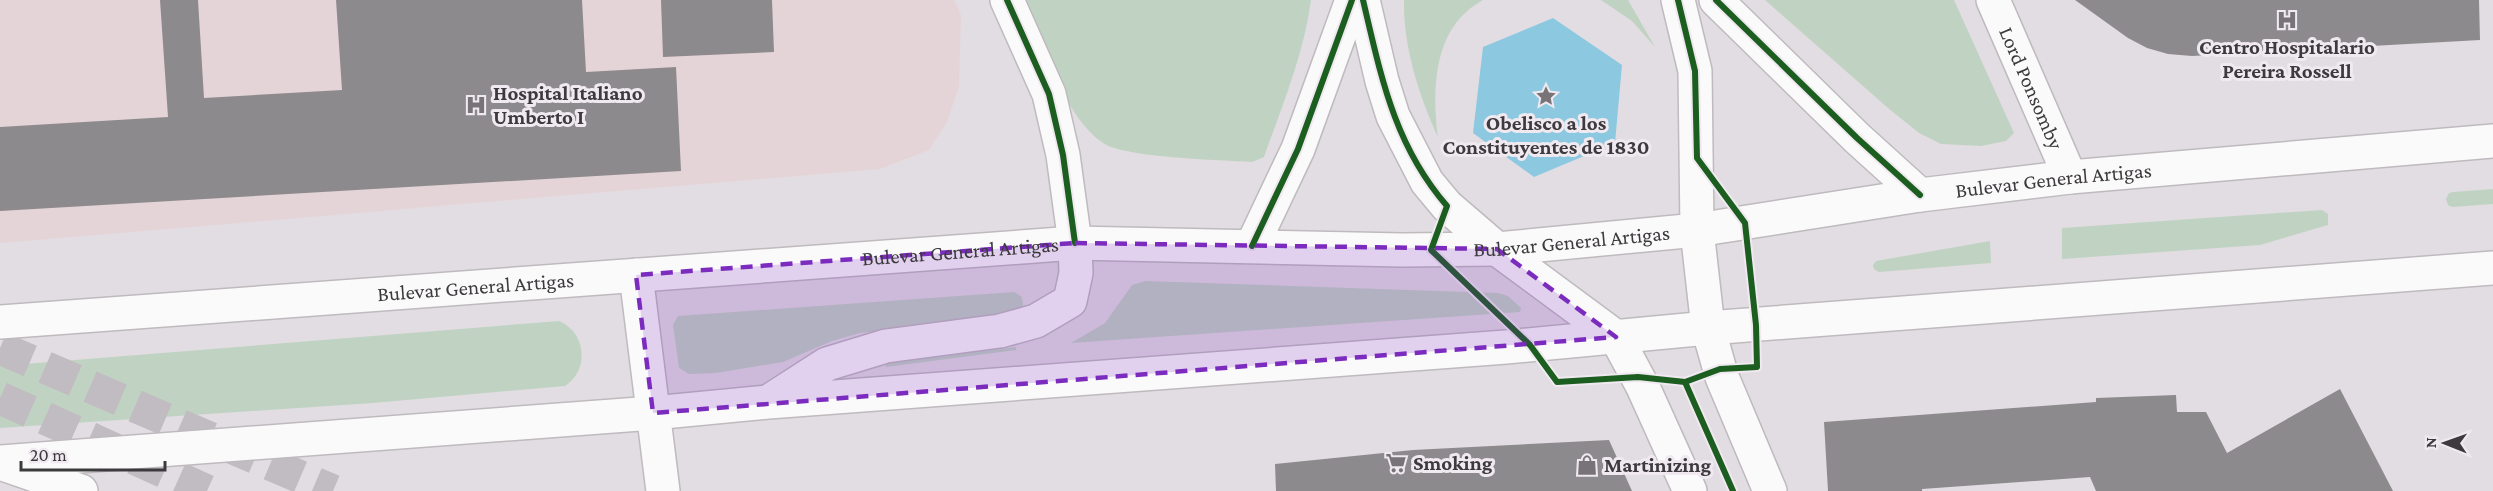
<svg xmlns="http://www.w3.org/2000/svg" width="2493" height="491" font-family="'Crimson Pro',serif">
	<rect width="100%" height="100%" fill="#e2dde2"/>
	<polygon fill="#e5d4d7" points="0,0 954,0 961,15 959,87 947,122 929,150 880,169 0,243"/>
	<g fill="#c0d3c2">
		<path d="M 1024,0 L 1311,0 C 1304,54 1282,106 1264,157 L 1252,162 C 1222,160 1125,158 1103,143 C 1063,116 1043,43 1024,0 Z"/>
		<path d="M 1404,0 L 1483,0 C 1433,27 1432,88 1438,137 C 1419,96 1403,46 1404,0 Z"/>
		<polygon points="1601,0 1628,0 1655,47 1632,21"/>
		<polygon points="1765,0 1954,0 2014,133 2006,141 1981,146 1941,144 1919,133 1888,108"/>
		<polygon points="2493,189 2493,204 2452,207 2448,205 2446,199 2449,193 2453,192"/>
		<polygon points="2322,210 2328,214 2328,225 2260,245 2062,259 2062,228"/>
		<polygon points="1990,241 1991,263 1879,272 1874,269 1873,265 1876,261"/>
		<polygon points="1145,281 1498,293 1508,296 1521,308 1520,312 1071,343 1105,323 1132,285"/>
		<path d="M 1014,292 L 1021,296 C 1025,306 1023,311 1015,318 L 860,333 L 832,341 L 783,362 L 716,373 L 689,374 L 679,368 L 673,325 L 678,316 Z"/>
		<path d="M 559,321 C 586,332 590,370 565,386 L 373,403 L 0,428 L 0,366 Z"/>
		<polygon points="1016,347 1016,350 886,367 885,363"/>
	</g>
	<polygon fill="#8cc9e1" points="1553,18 1622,65 1615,143 1534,177 1473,133 1483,47"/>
	<g fill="#8d8a8d">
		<polygon points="160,0 198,0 204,98 342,90 336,0 582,0 586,72 676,67 681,171 0,211 0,127 168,117"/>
		<polygon points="661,0 772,0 774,52 663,57"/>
		<polygon points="2075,0 2479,0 2480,40 2192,56 2168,54 2147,48 2128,38"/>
		<polygon points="2340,389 2393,491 2096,491 2090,477 1922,489 1922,491 1828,491 1824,422 2096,402 2096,398 2176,395 2177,412 2206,412 2227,453"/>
		<polygon points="1609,440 1632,491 1276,491 1275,464 1413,450"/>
	</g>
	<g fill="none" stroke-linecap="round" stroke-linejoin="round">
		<g stroke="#c1bcc1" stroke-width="33" stroke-dasharray="33 16" stroke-linecap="butt">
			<polyline points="0,348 333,491"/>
			<polyline points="0,398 207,491"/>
		</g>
		<g stroke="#bebabe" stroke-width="36">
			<g id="street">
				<polyline points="1007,0 1049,94 1063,155 1075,243"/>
				<path id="s1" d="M 1993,0 L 2070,177"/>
				<polyline points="0,463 81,491"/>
			</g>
		</g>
		<g stroke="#bebabe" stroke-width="36">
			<g id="secondary">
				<polyline points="1363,0 1382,81 1393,116 1427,182 1447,206 1497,249 1616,337 1643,387 1690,491"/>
				<polyline points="1678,0 1695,71 1697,230 1708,328 1722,377 1770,491"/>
				<polyline points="1716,0 1857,138 1920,195"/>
				<polyline points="1252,246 1298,149 1352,0"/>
				<polyline points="636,275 663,491"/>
				<path id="s2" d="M 0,322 L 1075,243 L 1402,250 L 1497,249 L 1697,230 L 1920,195 L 2070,177 L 2493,141"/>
				<polyline points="771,400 827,364 886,346 1000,331 1036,321 1070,301 1076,273 1075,243"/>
				<polyline points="0,462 653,413 768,402 1506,347 1708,328 2493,268"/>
			</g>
		</g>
		<use href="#street" stroke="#fbfafb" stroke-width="33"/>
		<use href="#secondary" stroke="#fbfafb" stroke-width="33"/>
		<g stroke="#f0e9f0" stroke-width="10">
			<g id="cycleway">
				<polyline points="1007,0 1049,94 1063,155 1075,243"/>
				<path d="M 1363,0 C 1381,76 1394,145 1447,206 L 1431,250 L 1530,345 L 1557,382 L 1638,377 L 1685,382 L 1720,369 L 1757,367 L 1756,325 L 1745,223 L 1697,158 L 1695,71 L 1678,0"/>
				<polyline points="1716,0 1857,138 1920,195"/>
				<polyline points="1252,246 1298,149 1352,0"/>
				<polyline points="1685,382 1733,491"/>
			</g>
		</g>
		<use href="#cycleway" stroke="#1b5e20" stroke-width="6"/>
	</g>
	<path fill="#7b2cbf" fill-opacity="0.2" stroke="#7b2cbf" stroke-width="4.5" stroke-dasharray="12 8" stroke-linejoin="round" d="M 1075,243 L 1497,249 L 1616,337 L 653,413 L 636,275 Z"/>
	<defs>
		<g id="hospital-bare" transform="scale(1.62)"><path d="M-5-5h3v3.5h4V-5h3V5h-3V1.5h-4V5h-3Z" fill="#777377" stroke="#f0e9f0" stroke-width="2.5" paint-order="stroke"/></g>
		<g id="sight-bare" transform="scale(1.62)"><path d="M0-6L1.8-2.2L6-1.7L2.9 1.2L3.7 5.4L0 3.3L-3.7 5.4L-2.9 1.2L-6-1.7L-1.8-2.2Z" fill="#777377" stroke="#f0e9f0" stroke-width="2.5" paint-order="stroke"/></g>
		<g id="supermarket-bare" transform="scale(1.62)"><path d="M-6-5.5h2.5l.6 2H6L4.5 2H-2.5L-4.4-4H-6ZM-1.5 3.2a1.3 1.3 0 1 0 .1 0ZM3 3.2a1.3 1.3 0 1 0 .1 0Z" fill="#777377" stroke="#f0e9f0" stroke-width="2.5" paint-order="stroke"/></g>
		<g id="shop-bare" transform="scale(1.62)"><path d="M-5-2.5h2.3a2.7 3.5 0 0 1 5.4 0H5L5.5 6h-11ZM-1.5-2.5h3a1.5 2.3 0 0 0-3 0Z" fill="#777377" stroke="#f0e9f0" stroke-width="2.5" paint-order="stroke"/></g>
	</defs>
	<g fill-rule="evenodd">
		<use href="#hospital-bare" x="2287" y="20"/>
		<use href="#sight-bare" x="1546" y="96"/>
		<use href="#hospital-bare" x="476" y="105"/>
		<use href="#supermarket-bare" x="1396" y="463"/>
		<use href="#shop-bare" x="1587" y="465"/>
	</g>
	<g text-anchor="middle" stroke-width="6" stroke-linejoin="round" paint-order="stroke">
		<g font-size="21" font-weight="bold" fill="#3d3a3d" stroke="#f0e9f0" text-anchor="start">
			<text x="2287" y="54" text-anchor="middle">Centro Hospitalario<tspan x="2287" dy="24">Pereira Rossell</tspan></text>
			<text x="493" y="100">Hospital Italiano<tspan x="493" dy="24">Umberto I</tspan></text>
			<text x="1546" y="130" text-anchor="middle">Obelisco a los<tspan x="1546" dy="24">Constituyentes de 1830</tspan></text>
			<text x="1413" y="470">Smoking</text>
			<text x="1604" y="472">Martinizing</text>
		</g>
		<g font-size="21" fill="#3d3a3d" stroke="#f0e9f0">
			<text dy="7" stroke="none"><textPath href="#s1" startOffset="96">Lord Ponsomby</textPath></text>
			<text dy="7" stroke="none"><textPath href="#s2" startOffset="2061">Bulevar General Artigas</textPath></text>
			<text dy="7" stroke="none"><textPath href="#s2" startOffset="1575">Bulevar General Artigas</textPath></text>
			<text dy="7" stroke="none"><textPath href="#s2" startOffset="963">Bulevar General Artigas</textPath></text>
			<text dy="7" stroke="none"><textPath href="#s2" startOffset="477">Bulevar General Artigas</textPath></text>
		</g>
	</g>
	<g transform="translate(2445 443) rotate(271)" stroke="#f0e9f0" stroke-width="4.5" paint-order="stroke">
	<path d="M0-4.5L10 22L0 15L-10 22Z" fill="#3d3a3d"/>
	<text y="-9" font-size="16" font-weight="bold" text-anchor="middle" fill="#3d3a3d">N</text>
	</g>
	<path d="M21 461v9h144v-9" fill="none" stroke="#3d3a3d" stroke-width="3"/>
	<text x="30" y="461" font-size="18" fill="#3d3a3d" stroke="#f0e9f0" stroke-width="4.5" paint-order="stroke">20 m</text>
</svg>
